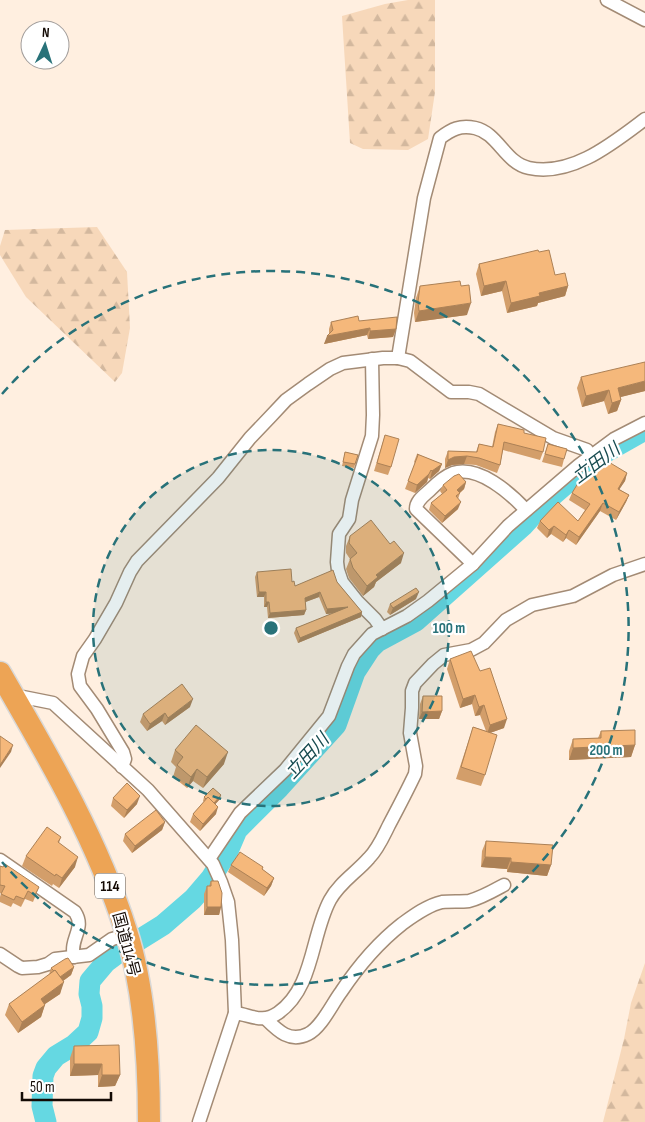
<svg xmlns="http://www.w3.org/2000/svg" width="645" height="1122" font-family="'Sofia Sans Condensed','Noto Sans JP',sans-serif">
	<defs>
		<pattern id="forest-firs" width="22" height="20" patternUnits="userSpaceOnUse" patternTransform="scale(1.25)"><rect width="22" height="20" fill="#f7d8ba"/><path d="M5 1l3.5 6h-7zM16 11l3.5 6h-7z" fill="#d3b89e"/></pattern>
	</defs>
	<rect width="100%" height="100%" fill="#ffefe0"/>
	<g fill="url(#forest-firs)">
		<polygon points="408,0 435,0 435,92 428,139 408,150 363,149 350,143 342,16 385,4"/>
		<polygon points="97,227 127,272 130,328 122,373 115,382 26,297 0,255 0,246 5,230"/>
		<polygon points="645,963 645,1122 603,1122 624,1039 631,1003"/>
	</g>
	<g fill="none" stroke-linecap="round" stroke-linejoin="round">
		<polyline stroke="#65d8e2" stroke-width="21" points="46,1122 42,1106 43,1076 46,1068 56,1056 74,1045 88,1032 92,1018 92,1006 89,994 90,981 106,962 118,953 163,925 193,899 211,878 228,851 237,830 279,788 336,725 355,672 370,649 377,642 416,621 523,526 544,503 597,457 645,430"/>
		<g stroke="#a38b75" stroke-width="15">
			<g id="street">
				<polyline points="607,0 645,20"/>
				<path d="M 398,358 L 424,198 L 440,138 C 452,129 460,125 475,128 C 498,133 505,163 529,168 C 572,177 613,143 645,119"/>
				<polyline points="372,359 373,415 372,436 352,500 349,519 339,534 337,562 338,570 342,582 357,601 375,619 382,629"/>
				<path d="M 473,564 L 416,509 C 416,500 425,495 431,489 C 438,482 445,476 453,473 C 479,465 510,493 526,510"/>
				<polyline points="13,695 53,703 148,790 213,864 221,882 228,902 232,940 235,1013 199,1122"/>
				<polyline points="122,767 125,759 123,752 97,709 80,686 78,674 83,656 95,639 116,603 130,572 137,561 218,478 250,438 271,416 286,400 308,384 330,369 343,363 383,358 398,358 410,361 451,392 469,392 479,394 553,438 587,450 591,456"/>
				<polyline points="209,859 240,813 285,770 329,716 348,666 354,654 372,634 407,616 428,601 473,564 508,526 579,465 614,439 645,423"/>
				<path d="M 0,860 L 75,912 C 86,929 69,938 74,957"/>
				<polyline points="0,954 18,966 22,968 38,967 48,964 55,959 89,955 112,939 127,935"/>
				<path d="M 235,1013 C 251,1015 262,1024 278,1013 C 314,988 311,935 330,900 C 339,883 357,872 369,858 C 378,849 383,837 389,825 C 398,808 407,791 415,774 L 416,766 L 410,733 L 412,708 L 412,691 L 415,683 L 433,664 L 444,655 L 471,650 L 484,643 L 506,620 L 532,605 L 573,596 L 613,575 L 645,564"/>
				<path d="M 266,1019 C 278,1031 290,1043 308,1034 C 321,1028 332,1004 341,992 C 357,968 379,942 402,924 C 413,916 428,905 442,902 C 451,901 460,902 469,901 C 481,898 493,891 504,885"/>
			</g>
		</g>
		<g stroke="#d9d8d7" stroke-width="25">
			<path id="highway" d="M 0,673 C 48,756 97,839 126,931 C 145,990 149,1061 149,1122"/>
		</g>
		<use href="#street" stroke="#fff" stroke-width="12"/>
		<use href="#highway" stroke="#eda455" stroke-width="22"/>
	</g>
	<g fill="#d39e6a">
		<polygon points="539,252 555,275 568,286 565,296 538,303 537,306 507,313 502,291 481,296 476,274 479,264"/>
		<polygon points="420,286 467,315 415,322 414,313 416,298"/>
		<polygon points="359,321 396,329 393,337 368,339 367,335 324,344 329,334 329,329 331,322"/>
		<polygon points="581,377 645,391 620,397 621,400 617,411 608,414 604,401 582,407 577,388"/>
		<polygon points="498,424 524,433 543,452 540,460 503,450 500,465 497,473 476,465 464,464 452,465 445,468 445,459 448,451 476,452 479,444 492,447 495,432"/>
		<polygon points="385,435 391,467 388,475 374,471"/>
		<polygon points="548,444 564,459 562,467 542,462"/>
		<polygon points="345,452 358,455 354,468 342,466"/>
		<polygon points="417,454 442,464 439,471 430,479 428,478 427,482 415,493 405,489 415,463 414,462"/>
		<polygon points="627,473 625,481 619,489 629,495 626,502 616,520 600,511 576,545 566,538 563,542 551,534 547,538 537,528 540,521 578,521 585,510 569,500 572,493 592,474"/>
		<polygon points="466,482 464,489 460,493 458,499 458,509 442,523 429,510 431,503 442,494 440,491 443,485"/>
		<polygon points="350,536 401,563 376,582 374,587 363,596 349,578 346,569 350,559 346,553 346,546"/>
		<polygon points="257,572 292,582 295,586 337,582 362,612 361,617 298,643 294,633 296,628 334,613 326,614 319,597 305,602 306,610 304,615 268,618 267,607 264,607 264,597 257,597 255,577"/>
		<polygon points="416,599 390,615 387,612 390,604"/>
		<polygon points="450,659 504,728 490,733 485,775 481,786 456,779 473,727 486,731 480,715 475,716 472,704 460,708 447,669"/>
		<polygon points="423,696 442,711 439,719 419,719 420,704"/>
		<polygon points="190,707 165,725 162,721 147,731 140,722 143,714"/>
		<polygon points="601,731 635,745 631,757 569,760 569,751 573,739 598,738"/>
		<polygon points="175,750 224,764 203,788 193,781 187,788 173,777 176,767 171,762"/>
		<polygon points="204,797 220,799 215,804 216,814 200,831 190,822 193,814 204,802 203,801"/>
		<polygon points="113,798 137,804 124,818 111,806"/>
		<polygon points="165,822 162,830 132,853 123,841 125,834"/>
		<polygon points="61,837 59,843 75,867 59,888 53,884 52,886 22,866 26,856"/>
		<polygon points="486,841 551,865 547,876 507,872 507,869 481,867 482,851"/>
		<polygon points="231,865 263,867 262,869 274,878 271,886 264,896 228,872"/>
		<polygon points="0,866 39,887 33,902 25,899 21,907 13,903 11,907 0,902 0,897 1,893 0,893"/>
		<polygon points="211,881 221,907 219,915 204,915 204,894 207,886 209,886"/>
		<polygon points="74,967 71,975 63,981 60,994 45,1004 41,1017 18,1033 5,1015 9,1004 49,975 51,968"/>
		<polygon points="74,1046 120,1075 115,1086 98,1087 98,1075 70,1076 70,1058"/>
	</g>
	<g fill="#ac8156">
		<polygon points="506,281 502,291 481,296 484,286"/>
		<polygon points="568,286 565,296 538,303 537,306 507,313 511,303 539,293"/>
		<polygon points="471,303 467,315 415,322 419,311"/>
		<polygon points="370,328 367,335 324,344 327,336"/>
		<polygon points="396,329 393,337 368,339 370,331"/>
		<polygon points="645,381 645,391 613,399 618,388"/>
		<polygon points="609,390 604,401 582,407 586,396"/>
		<polygon points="621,400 617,411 608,414 612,403"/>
		<polygon points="467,456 464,464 452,465 445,468 448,460 454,457"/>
		<polygon points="442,464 439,471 430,479 432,471"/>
		<polygon points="627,473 625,481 615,496 618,489"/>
		<polygon points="429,474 427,482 415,493 417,485"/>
		<polygon points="466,482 464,489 455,497 457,490"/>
		<polygon points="629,495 626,502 616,520 619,512"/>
		<polygon points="461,502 458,509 442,523 445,516"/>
		<polygon points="603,503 600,511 576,545 579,537"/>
		<polygon points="554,526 551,534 547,538 549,530"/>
		<polygon points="569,530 566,538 563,542 566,535"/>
		<polygon points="404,553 401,563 376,582 374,587 363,596 367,586 376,575"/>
		<polygon points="259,592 266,592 264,597 257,597"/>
		<polygon points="320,592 319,597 303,603 305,598"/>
		<polygon points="419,592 416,599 390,615 393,608"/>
		<polygon points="266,602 269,602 267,607 264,607"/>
		<polygon points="348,607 347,612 326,614 327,609"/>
		<polygon points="306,610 304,615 268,618 270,613"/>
		<polygon points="362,612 361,617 298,643 300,638"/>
		<polygon points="475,695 472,704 460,708 463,699"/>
		<polygon points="193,699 190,707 165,725 168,718"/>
		<polygon points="484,705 480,715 475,716 479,707"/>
		<polygon points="442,711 439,719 419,719 422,712"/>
		<polygon points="165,713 162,721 147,731 150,724"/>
		<polygon points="507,719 504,728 487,734 490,725"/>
		<polygon points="13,745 11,752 0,768 0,765"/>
		<polygon points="635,745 631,757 569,760 573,748"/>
		<polygon points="228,752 224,764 203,788 207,777"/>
		<polygon points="197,769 193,781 187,788 191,777"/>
		<polygon points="221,795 220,799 211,809 212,805"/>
		<polygon points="140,796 137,804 124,818 127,810"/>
		<polygon points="218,807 216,814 200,831 203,824"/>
		<polygon points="165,822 162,830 132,853 135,846"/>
		<polygon points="78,857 75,867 59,888 62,878"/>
		<polygon points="485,857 511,858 507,869 481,867"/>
		<polygon points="511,862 551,865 547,876 507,872"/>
		<polygon points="274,878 271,886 264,896 267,888"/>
		<polygon points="207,907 221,907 219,915 204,915"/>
		<polygon points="74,967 71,975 56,986 59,978"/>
		<polygon points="64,982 60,994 36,1010 41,999"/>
		<polygon points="45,1005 41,1017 18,1033 22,1022"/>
		<polygon points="74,1064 102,1064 98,1075 70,1076"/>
		<polygon points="102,1075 120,1075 115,1086 98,1087"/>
	</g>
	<g fill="#f5b87b" stroke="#ac8156">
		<polygon points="538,250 539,252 549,250 555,275 565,273 568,286 539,293 540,296 511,303 506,281 484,286 479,264"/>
		<polygon points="460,281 461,286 469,285 471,303 419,311 418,302 420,286"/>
		<polygon points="358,316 359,321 397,317 396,329 370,331 370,328 327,336 333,330 331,322"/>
		<polygon points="645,362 645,381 618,388 621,400 612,403 609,390 586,396 581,377"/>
		<polygon points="498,424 524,430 524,433 546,438 543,452 504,442 500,465 479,458 467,456 454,457 448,460 448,451 477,452 479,444 493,447"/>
		<polygon points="385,435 399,439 391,467 377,463"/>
		<polygon points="548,444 567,449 564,459 545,454"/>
		<polygon points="345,452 358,455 355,464 343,462"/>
		<polygon points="417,454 442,464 432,471 431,470 429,474 417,485 408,481 418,455"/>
		<polygon points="602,458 627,473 618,489 629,495 619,512 603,503 579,537 569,530 566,535 554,526 549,530 540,521 558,502 578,521 590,504 572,493 586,470 592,474"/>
		<polygon points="459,474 466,482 457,490 460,493 456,496 461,502 445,516 431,503 447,490 443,485 454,476"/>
		<polygon points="371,520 390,544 394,541 404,553 376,575 378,577 367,586 353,568 350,559 357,553 349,543 350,536"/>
		<polygon points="291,569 292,582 294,581 295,586 333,570 337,582 362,612 300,638 296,628 348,607 327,609 320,592 305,598 306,610 270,613 269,602 266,602 266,592 259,592 257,572"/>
		<polygon points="416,588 419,592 393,608 390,604"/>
		<polygon points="471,651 480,671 490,668 507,719 490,725 484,705 479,707 475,695 463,699 450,659"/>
		<polygon points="182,684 193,699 168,718 165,713 150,724 143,714"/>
		<polygon points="423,696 442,696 442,711 422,712"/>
		<polygon points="196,725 228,752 207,777 197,769 191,777 177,765 183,757 175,750"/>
		<polygon points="473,727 497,735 485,775 461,767"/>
		<polygon points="635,730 635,745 573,748 573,739 601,738 601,731"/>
		<polygon points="0,736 13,745 0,765"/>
		<polygon points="127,783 140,796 127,810 113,798"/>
		<polygon points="213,788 221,795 214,803 208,797 206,799 204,797"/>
		<polygon points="208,797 218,807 203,824 193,814"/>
		<polygon points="156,810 165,822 135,846 125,834"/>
		<polygon points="47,827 61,837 58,842 78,857 62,878 56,874 55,876 26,856"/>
		<polygon points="486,841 553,845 551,865 511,862 511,858 485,857"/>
		<polygon points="240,852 263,867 262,869 274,878 267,888 231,865"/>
		<polygon points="5,864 39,887 35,895 28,891 24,899 16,896 14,900 1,894 5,886 0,885 0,866 3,867"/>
		<polygon points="211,881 218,881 222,893 221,907 207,907 207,886 211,886"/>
		<polygon points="68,958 74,967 60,977 55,970 54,971 51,968 65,959"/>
		<polygon points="55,970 64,982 41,999 45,1005 22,1022 9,1004"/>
		<polygon points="119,1045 120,1075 102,1075 102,1064 74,1064 74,1046"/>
	</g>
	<circle cx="271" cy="628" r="178" fill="#287279" fill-opacity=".12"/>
	<g fill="none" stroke="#287279" stroke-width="2.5" stroke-dasharray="9 6">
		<circle cx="271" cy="628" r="178"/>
		<path d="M2 394A357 357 0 1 1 2 862"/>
	</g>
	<g text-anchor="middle" stroke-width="4.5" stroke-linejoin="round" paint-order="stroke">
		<rect fill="#fff" stroke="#5a544f" stroke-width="1" x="95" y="873.5" width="30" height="25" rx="4"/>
		<g font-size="15" font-weight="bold" fill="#130a04">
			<text x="110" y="891">114</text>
		</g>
		<g font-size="16" fill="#130a04" stroke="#fff">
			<text transform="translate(127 944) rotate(75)" y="6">国道114号</text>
		</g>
		<g font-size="18" font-style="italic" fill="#174b50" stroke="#fff">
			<text transform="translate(596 463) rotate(-37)" y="6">立田川</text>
			<text transform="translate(307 756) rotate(-47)" y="6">立田川</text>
		</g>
	</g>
	<circle cx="271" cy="628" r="8" fill="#287279" stroke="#fff" stroke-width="2.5"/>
	<g font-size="15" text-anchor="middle" font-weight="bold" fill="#287279" stroke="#fff" stroke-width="4.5" stroke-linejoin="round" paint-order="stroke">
		<text x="449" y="633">100 m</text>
		<text x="606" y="755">200 m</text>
	</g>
	<g transform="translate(45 45) rotate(4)"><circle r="24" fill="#ffffff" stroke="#a19d9b"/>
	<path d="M0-4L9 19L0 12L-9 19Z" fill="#287279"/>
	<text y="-8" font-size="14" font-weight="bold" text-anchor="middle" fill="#130a04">N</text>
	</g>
	<path d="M22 1092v8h89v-8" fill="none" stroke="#130a04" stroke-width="2.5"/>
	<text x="30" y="1092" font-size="15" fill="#130a04" stroke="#ffffff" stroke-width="4" paint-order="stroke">50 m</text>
</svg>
